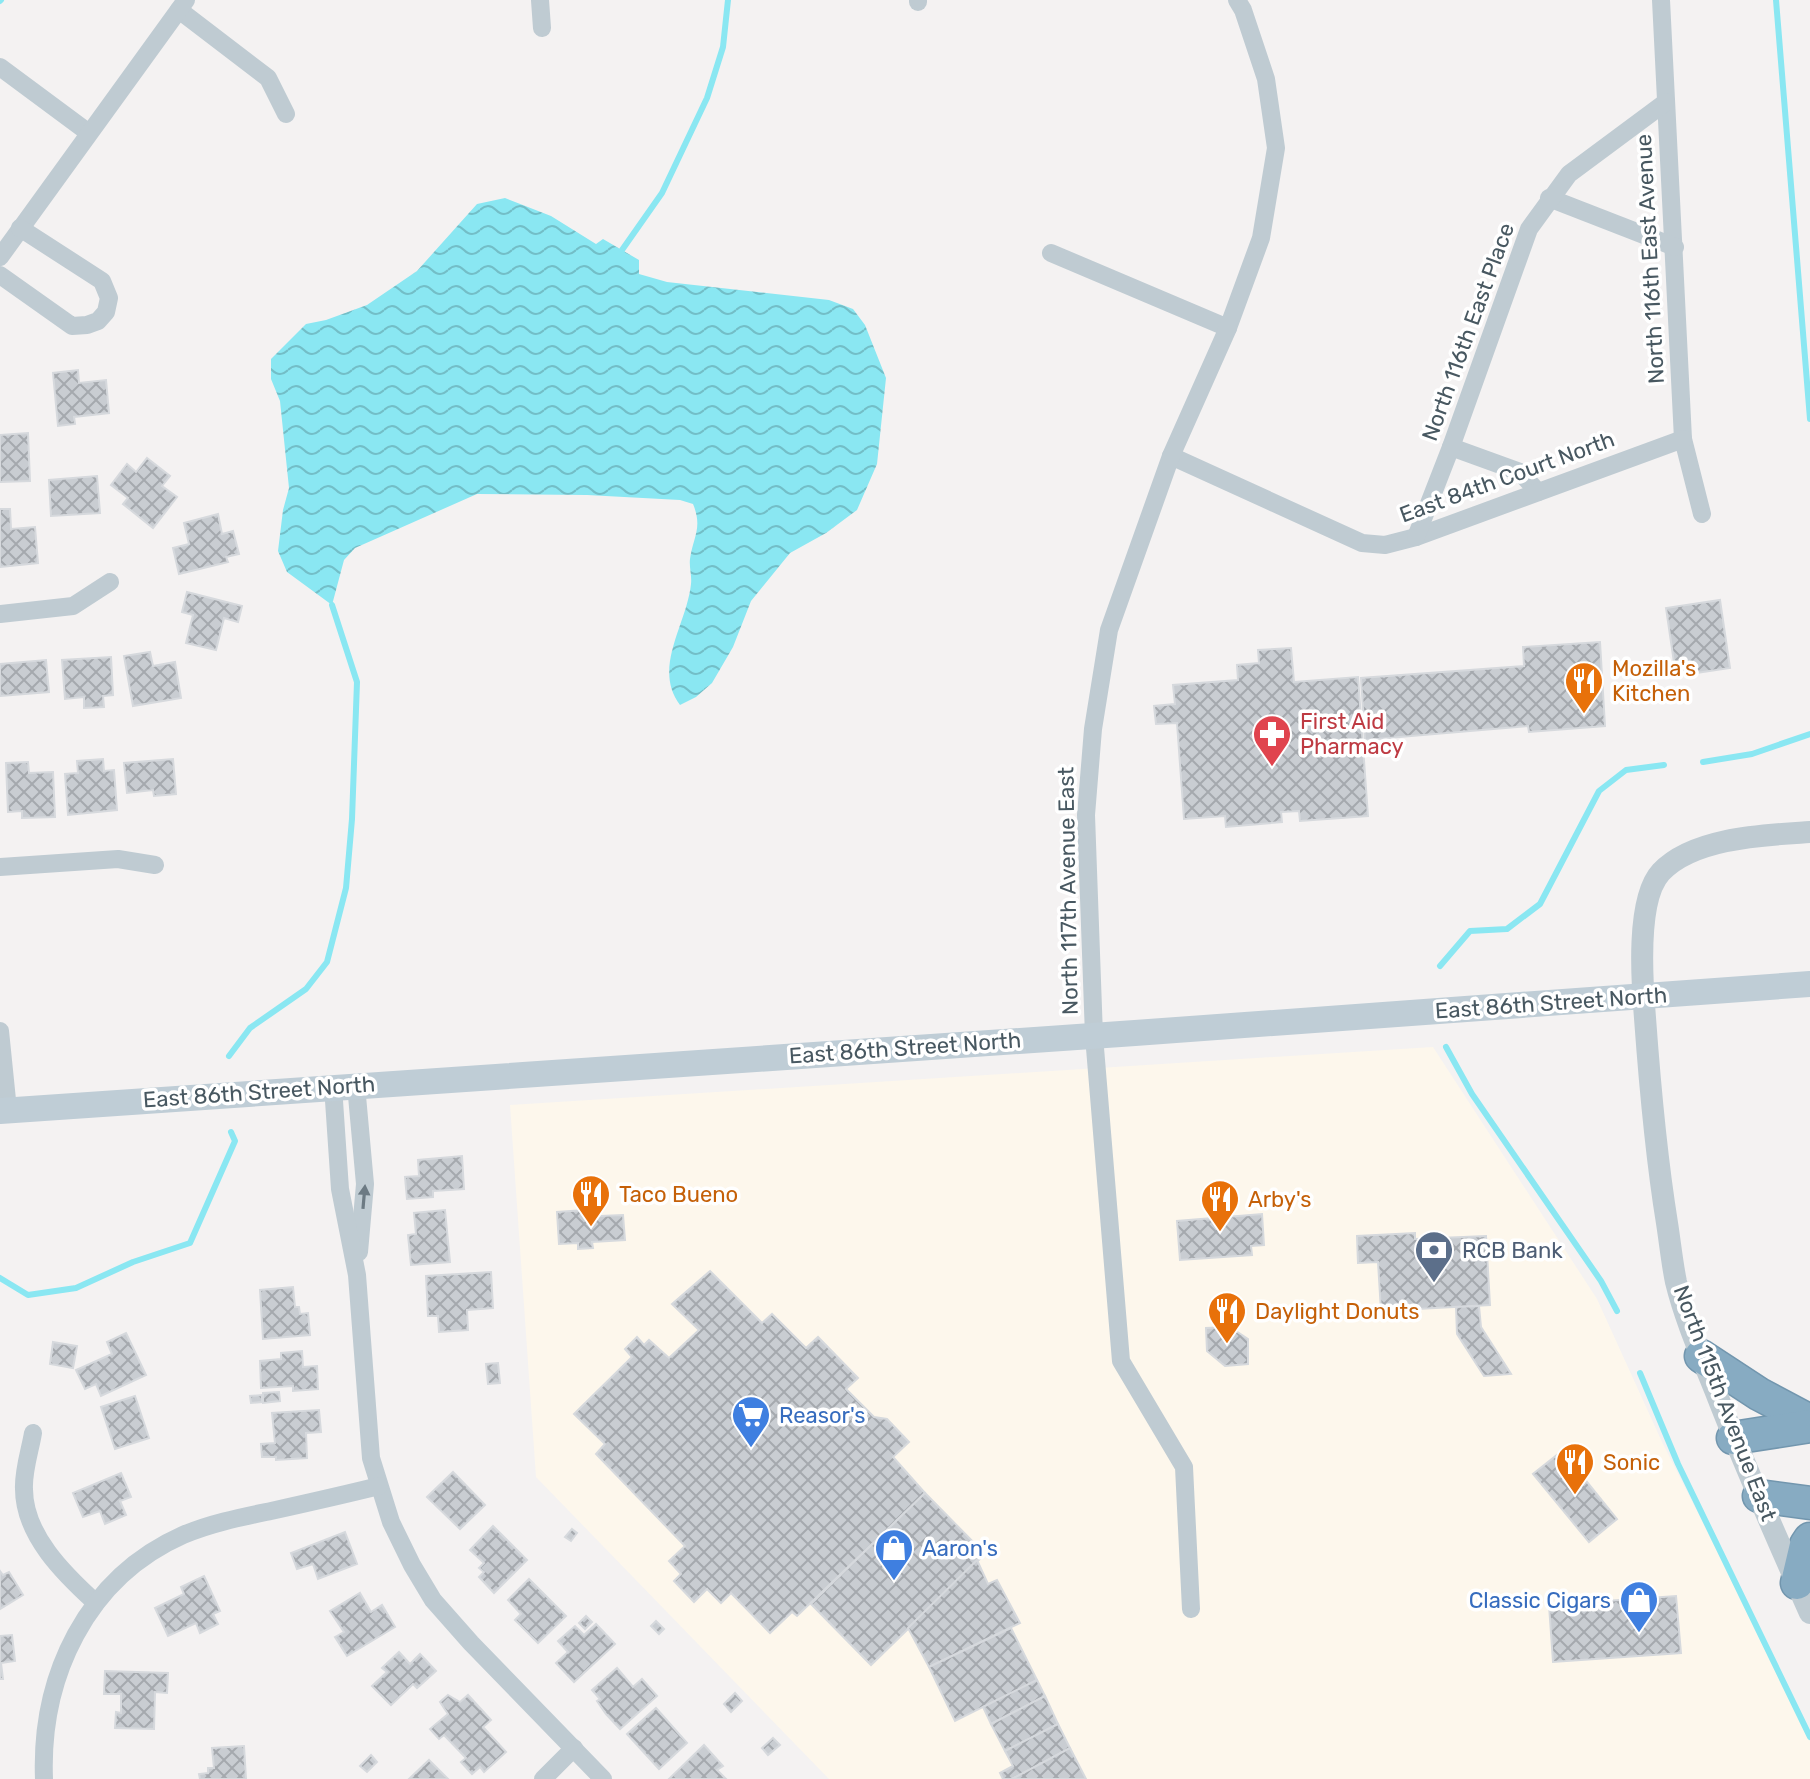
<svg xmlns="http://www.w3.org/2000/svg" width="1810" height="1779" font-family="Rubik,sans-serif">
<defs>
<pattern id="water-waves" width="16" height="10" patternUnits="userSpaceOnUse" patternTransform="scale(2)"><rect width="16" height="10" fill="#8ae7f2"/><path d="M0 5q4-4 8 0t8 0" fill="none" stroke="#73bec7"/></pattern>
<pattern id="building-cross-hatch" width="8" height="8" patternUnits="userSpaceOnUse" patternTransform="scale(2)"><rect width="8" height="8" fill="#c9cdd2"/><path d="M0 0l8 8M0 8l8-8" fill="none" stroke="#a5a9ae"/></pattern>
</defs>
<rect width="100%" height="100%" fill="#f4f2f2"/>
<path fill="#fdf7ec" d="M1433 1047 1597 1299 1662 1442 1810 1735V1779H829L536 1477 510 1105Z"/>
<path fill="url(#water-waves)" d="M505 198 551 216 596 244 603 239 639 260V274L667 282 829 300 853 309 865 325 886 378 877 464 857 510 826 533 790 553 751 601 733 647 712 683 696 697 680 705C652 668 687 624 691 584 692 576 689 567 690 559 693 537 703 528 693 504L680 500 587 495 477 494 355 548 344 560 332 605 287 572 278 551 283 510 289 488 280 401 271 379V359L306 324 326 320 367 305 417 271 477 204Z"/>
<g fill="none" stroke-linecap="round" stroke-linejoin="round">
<g stroke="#8ae7f2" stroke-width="6">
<path d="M1776 0 1810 419"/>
<path d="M0 1 1 0"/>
<path d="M622 250 662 193 707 98 723 47 728 0"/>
<path d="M1703 762 1752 754 1810 734"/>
<path d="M1440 966 1470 931 1507 929 1540 904 1599 791 1626 770 1664 765"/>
<path d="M1446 1047 1472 1094 1601 1281 1617 1311"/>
<path d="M229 1056 250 1028 306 989 327 962 346 888 352 819 357 682 332 605"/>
<path d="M0 1278 28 1295 76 1288 133 1262 190 1243 235 1141 231 1132"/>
<path d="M1640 1373 1678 1464 1810 1737"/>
</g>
</g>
<g fill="url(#building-cross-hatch)" stroke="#d6d9dd" stroke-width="2">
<path d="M78 370 79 383 106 380 109 413 74 417 75 424 58 426 53 373Z"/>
<path d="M28 433 30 481 0 482V435Z"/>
<path d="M147 458 170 476 162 486 177 497 153 528 123 504 128 498 111 485 127 464 136 472Z"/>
<path d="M97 476 100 513 51 516 49 480Z"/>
<path d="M0 509H10L11 529 35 527 38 563 0 567Z"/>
<path d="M218 514 222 534 233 531 239 554 226 557 228 562 179 574 173 548 189 544 184 523Z"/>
<path d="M187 592 242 606 238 622 224 618 216 650 186 643 193 615 182 612Z"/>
<path d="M1720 600 1730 668 1676 676 1666 608Z"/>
<path d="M1600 642 1605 726 1529 732 1528 726 1365 740 1361 678 1524 666 1523 647Z"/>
<path d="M1291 648 1294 682 1358 677 1368 816 1300 821 1299 811 1281 812 1282 822 1226 827 1225 816 1184 819 1177 723 1156 724 1154 706 1175 704 1173 685 1238 680 1237 665 1259 663 1258 650Z"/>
<path d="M150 652 153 666 175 662 181 698 133 706 124 656Z"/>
<path d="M111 657 113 695 103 696 104 707 84 708V697L65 699 62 660Z"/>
<path d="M46 660 49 692 0 696V664Z"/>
<path d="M103 759 104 771 114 770 117 810 68 815 65 774 78 773 77 761Z"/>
<path d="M173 759 176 794 154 796 153 790 127 793 124 763Z"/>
<path d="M28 762 29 773 53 772 55 817 22 818V811L8 812 6 763Z"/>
<path d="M462 1156 464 1189 433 1191V1197L407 1199 405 1177 419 1176 418 1160Z"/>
<path d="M599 1209 600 1216 623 1215 625 1240 592 1242 593 1248 578 1249V1243L559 1244 557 1212Z"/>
<path d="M445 1210 450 1262 411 1265 408 1235 416 1234 414 1213Z"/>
<path d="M1262 1214 1264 1245 1251 1246 1252 1255 1180 1260 1177 1221Z"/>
<path d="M1415 1233V1239L1486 1236 1490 1305 1381 1311 1378 1262 1358 1263 1357 1236Z"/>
<path d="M710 1271 762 1323 772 1314 806 1348 818 1337 858 1378 846 1389 874 1417 887 1419 909 1442 893 1457 925 1493 797 1616 792 1612 770 1633 731 1593 721 1603 707 1589 694 1602 674 1581 681 1574 669 1561 685 1546 596 1454 605 1444 574 1414 632 1357 625 1349 637 1337 644 1345 649 1340 669 1358 699 1330 672 1304Z"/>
<path d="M491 1272 493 1308 467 1310 468 1330 439 1332 438 1316H428L426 1276Z"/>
<path d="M293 1287 295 1307H299L300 1314 308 1313 310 1335 263 1339 260 1290Z"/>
<path d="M1479 1306 1481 1327 1511 1374 1484 1376 1457 1334 1456 1307Z"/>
<path d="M1230 1327 1248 1339V1364L1225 1366 1207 1351 1206 1328Z"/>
<path d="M126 1333 146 1375 101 1396 96 1384 85 1389 76 1370 112 1354 107 1342Z"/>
<path d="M53 1342 77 1346 73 1368 50 1364Z"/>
<path d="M302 1351 303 1367 317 1366 318 1389 293 1391V1386L261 1388 260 1361 281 1359V1353Z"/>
<path d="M498 1363 500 1383 488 1384 486 1364Z"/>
<path d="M279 1392 280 1401 263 1403V1393Z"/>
<path d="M262 1395V1402L251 1403 250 1396Z"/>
<path d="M135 1396 149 1438 115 1449 101 1407Z"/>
<path d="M319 1410 321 1432 306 1433 307 1458 276 1460V1457H262L261 1444 275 1443 272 1413Z"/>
<path d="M1562 1451 1617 1519 1589 1542 1533 1474Z"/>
<path d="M453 1472 485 1505 460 1529 427 1497Z"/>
<path d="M121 1473 131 1497 120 1501 126 1515 105 1524 100 1511 83 1517 73 1493Z"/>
<path d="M925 1493 985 1554 871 1665 811 1604Z"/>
<path d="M493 1526 527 1560 494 1593 479 1577 484 1572 479 1568 484 1563 470 1550Z"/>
<path d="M572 1529 577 1533 571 1541 565 1537Z"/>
<path d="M345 1532 357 1564 318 1579 313 1564 297 1569 291 1553Z"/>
<path d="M977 1560 988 1584 997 1580 1020 1623 929 1667 908 1628Z"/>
<path d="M0 1571 3 1575 9 1572 23 1595 0 1609Z"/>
<path d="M204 1576 220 1611 213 1614 218 1624 200 1633 196 1623 168 1636 155 1608 184 1594 181 1587Z"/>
<path d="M529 1579 566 1616 538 1643 515 1620 521 1614 508 1600Z"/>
<path d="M360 1593 371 1612 382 1605 395 1627 347 1656 335 1637 344 1632 330 1611Z"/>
<path d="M1676 1596 1681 1653 1553 1662 1549 1605Z"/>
<path d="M586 1616 592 1622 585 1629 579 1623Z"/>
<path d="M656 1621 664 1629 659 1634 651 1626Z"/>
<path d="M596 1624 615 1644 574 1682 556 1663 568 1652 558 1641 575 1626 584 1635Z"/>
<path d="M1011 1628 1037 1680 955 1721 929 1667Z"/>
<path d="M12 1635 15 1661 1 1663 3 1679H0V1636Z"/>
<path d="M399 1652 410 1664 420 1654 436 1671 417 1688 413 1684 391 1705 372 1686 387 1672 382 1668Z"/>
<path d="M617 1668 633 1687 642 1679 657 1696 620 1729 606 1714 597 1701 600 1699 592 1690Z"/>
<path d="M105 1671 168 1673 167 1693 155 1692 154 1729 115 1728 116 1712 121 1713V1694H104Z"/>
<path d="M1037 1680 1045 1696 991 1724 983 1707Z"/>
<path d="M735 1693 742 1701 731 1712 724 1704Z"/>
<path d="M448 1695 460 1702 468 1695 491 1720 483 1727 506 1752 484 1772 480 1767 472 1774 461 1762 466 1758 444 1735 439 1739 430 1729 448 1714 440 1702Z"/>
<path d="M1045 1696 1058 1724 1005 1751 991 1724Z"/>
<path d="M656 1708 687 1743 659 1769 627 1734Z"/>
<path d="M1058 1724 1070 1748 1012 1779H1003L1000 1773 1013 1766 1005 1751Z"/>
<path d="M773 1738 780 1745 768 1755 762 1748Z"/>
<path d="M704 1745 723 1766 717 1770 726 1779H669Z"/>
<path d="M244 1746 246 1779H200L199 1774 208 1773V1768H214L212 1748Z"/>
<path d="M1070 1748 1086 1779H1012Z"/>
<path d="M371 1755 377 1762 367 1772 360 1766Z"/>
<path d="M429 1760 448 1779H409Z"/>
</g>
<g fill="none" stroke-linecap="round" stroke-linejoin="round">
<defs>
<g id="motorway">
<path d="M1701 1356 1759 1394 1810 1421"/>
<path d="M1733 1438 1810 1426"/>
<path d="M1759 1496 1810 1503"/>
<path d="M1797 1583 1806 1545 1810 1539"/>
</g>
</defs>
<use href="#motorway" stroke="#7296ae" stroke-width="35"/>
<g stroke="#bfcbd2" stroke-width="18">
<path d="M540 0 542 28"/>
<path d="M918 0V2"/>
<path d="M1661 0 1683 439 1702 514"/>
<path d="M179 10 268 78 286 114"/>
<path d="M0 67 89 133"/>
<path d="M1549 198 1675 247"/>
<path d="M1051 253 1228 328"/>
<path d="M0 257 186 0"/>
<path d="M0 275 72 326 87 325 98 321 106 312 109 298 102 281 20 228"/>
<path d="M1451 447 1520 472 1538 492"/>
<path d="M1171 456 1362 543 1385 545 1416 537 1683 439"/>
<path d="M1416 537 1451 447 1529 229 1569 174 1666 102"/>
<path d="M0 614 73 606 110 582"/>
<path d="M0 867 118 859 155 865"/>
<path d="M0 1031 8 1110"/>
<path d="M356 1085 365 1184 359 1252"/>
<path d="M333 1086 340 1189 357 1275 371 1458 391 1522 412 1565 433 1600 471 1643 603 1779"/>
<path d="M33 1433C30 1451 23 1471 24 1489 24 1535 64 1574 96 1603"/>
<path d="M1191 1609 1184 1467 1121 1361 1094 1036 1086 815 1093 729 1109 630 1171 456 1228 328 1261 238 1276 148 1266 79 1243 10 1237 0"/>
<path d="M44 1779C40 1677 86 1578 183 1535 211 1523 242 1517 271 1511 307 1503 343 1495 379 1486"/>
<path d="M543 1779 574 1748"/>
</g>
<path stroke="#bfcbd2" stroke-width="22" d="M1810 832C1766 835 1694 837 1661 872 1636 899 1642 982 1645 1018 1650 1087 1656 1155 1667 1223 1670 1242 1672 1263 1676 1282 1685 1319 1701 1355 1715 1390 1744 1465 1777 1539 1810 1613"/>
<path stroke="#bfcdd6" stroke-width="26" d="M0 1111 1135 1033 1810 984"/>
<use href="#motorway" stroke="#87abc2" stroke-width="32"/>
</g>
<defs><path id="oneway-solid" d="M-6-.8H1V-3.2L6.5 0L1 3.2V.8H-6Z" transform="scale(2)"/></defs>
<use fill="#6c7a83" href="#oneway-solid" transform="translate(364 1197) rotate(-85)"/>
<defs>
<symbol id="restaurant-pin" viewBox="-11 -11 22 30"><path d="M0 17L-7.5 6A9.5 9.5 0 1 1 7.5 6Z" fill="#e8710a" stroke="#fff"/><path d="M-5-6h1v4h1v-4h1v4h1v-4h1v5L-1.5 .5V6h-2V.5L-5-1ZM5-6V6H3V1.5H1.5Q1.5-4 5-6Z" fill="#fff"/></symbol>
<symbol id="pharmacy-pin" viewBox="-11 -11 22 30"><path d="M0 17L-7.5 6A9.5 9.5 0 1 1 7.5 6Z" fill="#e0444e" stroke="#fff"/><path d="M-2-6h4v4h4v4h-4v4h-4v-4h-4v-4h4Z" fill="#fff"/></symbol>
<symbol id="bank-pin" viewBox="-11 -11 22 30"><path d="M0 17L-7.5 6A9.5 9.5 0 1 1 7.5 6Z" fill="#5c6f8a" stroke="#fff"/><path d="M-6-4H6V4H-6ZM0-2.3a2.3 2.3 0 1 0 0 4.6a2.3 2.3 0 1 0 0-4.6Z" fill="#fff"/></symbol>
<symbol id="supermarket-pin" viewBox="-11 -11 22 30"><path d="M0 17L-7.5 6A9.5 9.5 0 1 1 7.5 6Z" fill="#3f7fe0" stroke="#fff"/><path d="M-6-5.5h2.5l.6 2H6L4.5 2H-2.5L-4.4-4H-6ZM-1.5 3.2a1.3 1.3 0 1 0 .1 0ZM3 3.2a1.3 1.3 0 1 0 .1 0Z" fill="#fff"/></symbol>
<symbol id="shop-pin" viewBox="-11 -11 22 30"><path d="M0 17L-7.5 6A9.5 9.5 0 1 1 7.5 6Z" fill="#3f7fe0" stroke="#fff"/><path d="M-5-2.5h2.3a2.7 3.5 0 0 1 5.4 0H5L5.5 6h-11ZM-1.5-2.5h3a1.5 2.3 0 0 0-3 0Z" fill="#fff"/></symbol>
</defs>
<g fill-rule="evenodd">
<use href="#restaurant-pin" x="1562" y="659" width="44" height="60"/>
<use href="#pharmacy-pin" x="1250" y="712" width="44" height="60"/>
<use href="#restaurant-pin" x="569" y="1172" width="44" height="60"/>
<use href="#restaurant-pin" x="1198" y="1177" width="44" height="60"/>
<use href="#bank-pin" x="1412" y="1228" width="44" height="60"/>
<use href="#restaurant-pin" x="1205" y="1289" width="44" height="60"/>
<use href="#supermarket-pin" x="729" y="1393" width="44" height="60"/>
<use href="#restaurant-pin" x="1553" y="1440" width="44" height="60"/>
<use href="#shop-pin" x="872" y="1526" width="44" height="60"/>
<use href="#shop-pin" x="1617" y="1578" width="44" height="60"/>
</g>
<g text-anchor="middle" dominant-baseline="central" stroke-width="7" stroke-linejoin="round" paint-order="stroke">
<g font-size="22" fill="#485861" stroke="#fff">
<text transform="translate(1650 259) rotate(-93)">North 116th East Avenue</text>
<text transform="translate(1468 332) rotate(-70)">North 116th East Place</text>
<text transform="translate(1507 477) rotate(-20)">East 84th Court North</text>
<text transform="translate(1068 891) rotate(-91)">North 117th Avenue East</text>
<text transform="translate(1551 1003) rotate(-4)">East 86th Street North</text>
<text transform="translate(905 1048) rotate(-4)">East 86th Street North</text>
<text transform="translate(259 1092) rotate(-4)">East 86th Street North</text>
<text transform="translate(1725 1403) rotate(69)">North 115th Avenue East</text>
</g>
<g font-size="22" fill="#c56008" stroke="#fff" text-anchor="start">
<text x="1612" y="668">Mozilla's<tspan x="1612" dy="25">Kitchen</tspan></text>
<text x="619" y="1194">Taco Bueno</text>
<text x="1248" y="1199">Arby's</text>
<text x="1255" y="1311">Daylight Donuts</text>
<text x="1603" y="1462">Sonic</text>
</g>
<g font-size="22" fill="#be3a42" stroke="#fff" text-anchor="start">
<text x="1300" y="721">First Aid<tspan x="1300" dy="25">Pharmacy</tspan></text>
</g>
<g font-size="22" fill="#4e5e75" stroke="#fff" text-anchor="start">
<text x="1462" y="1250">RCB Bank</text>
</g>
<g font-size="22" fill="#366cbe" stroke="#fff" text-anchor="start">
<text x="779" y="1415">Reasor's</text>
<text x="922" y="1548">Aaron's</text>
<text x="1611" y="1600" text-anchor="end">Classic Cigars</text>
</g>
</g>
</svg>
